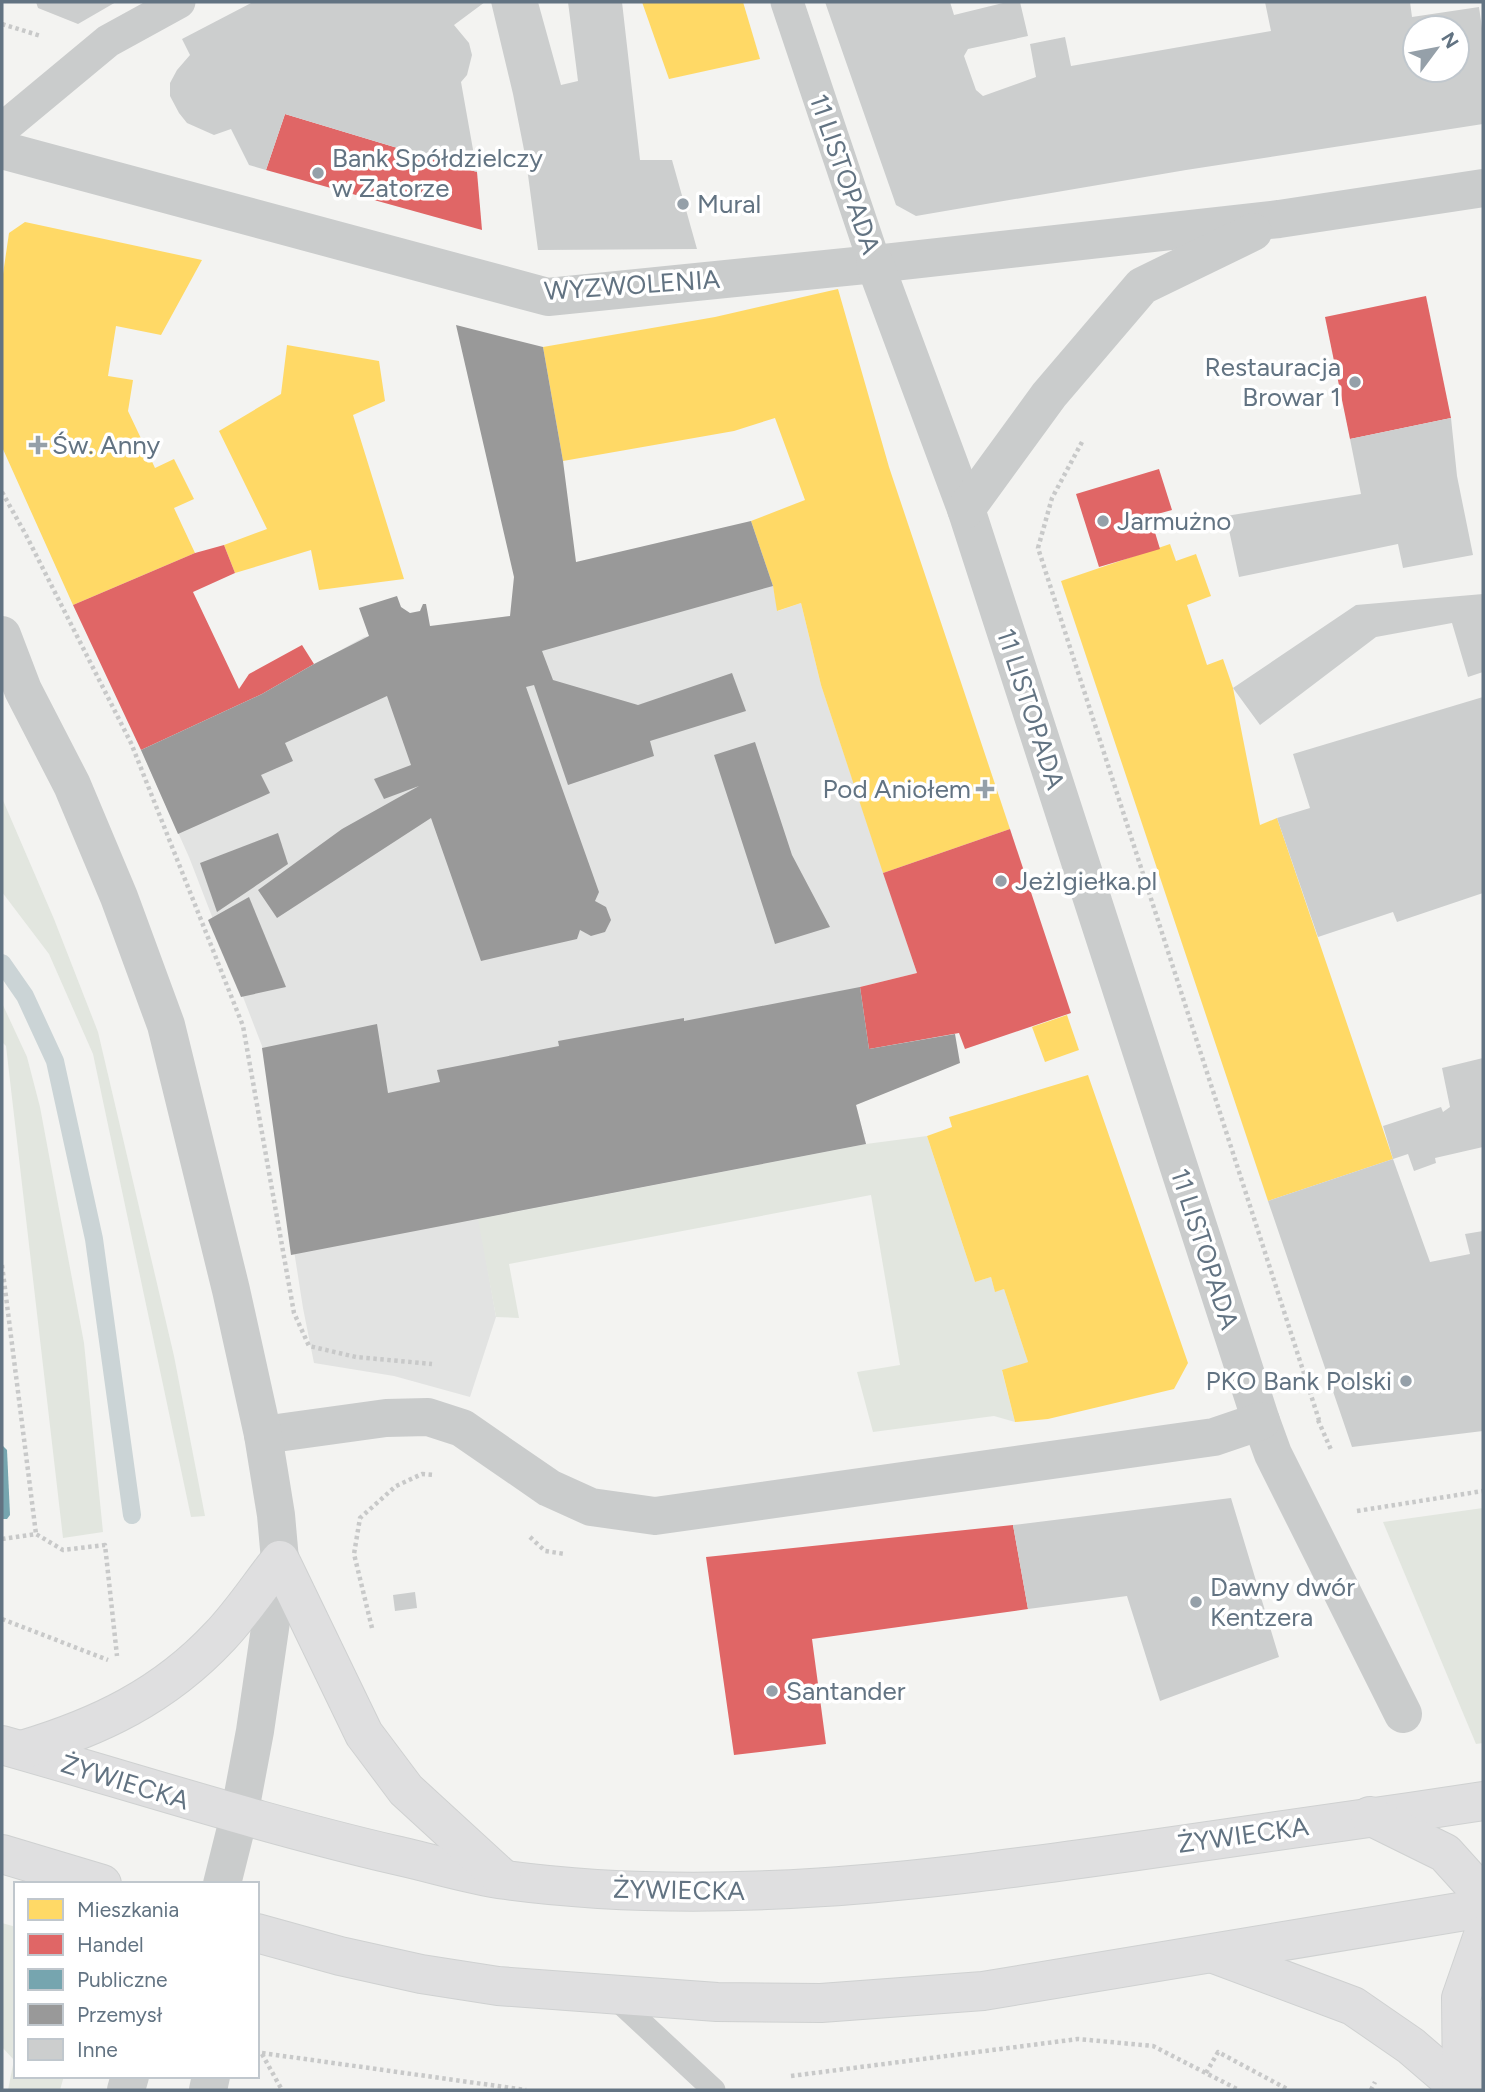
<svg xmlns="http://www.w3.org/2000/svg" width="1485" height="2092" font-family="Figtree,sans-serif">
<rect width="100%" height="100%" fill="#f3f3f1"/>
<path fill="#e2e3e2" d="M773 586 778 611 801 603 821 685 917 973 860 987 869 1049 856 1105 866 1144 479 1219 496 1317 470 1397 394 1376 314 1363 303 1308 262 1046 189 857 141 750 262 694 364 637 510 616Z"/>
<g fill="#e2e6df">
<path d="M2 798 54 919 98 1032 174 1356 205 1516 191 1517 93 1054 49 954 2 892Z"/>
<path d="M2 1003 27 1057 40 1107 84 1343 103 1532 63 1538 6 1046 2 1042Z"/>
<path d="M927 1136 975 1282 991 1277 995 1291 1004 1289 1028 1362 1002 1371 1015 1422 994 1416 873 1432 857 1372 900 1365 871 1195 509 1264 519 1318 496 1317 478 1219 866 1144Z"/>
<path d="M1483 1508V1743L1476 1744 1383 1522Z"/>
<path d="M2 1923 16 1927V2076H64L60 2090H8L14 2060 2 2047Z"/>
</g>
<g fill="#ffd966">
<path d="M642 2H743L760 59 669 79Z"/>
<path d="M25 222 202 260 161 335 116 326 108 376 133 380 128 411 155 468 174 459 194 499 174 508 195 553 73 605 2 447V281L9 233Z"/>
<path d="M838 289 889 467 1010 829 883 873 821 685 801 603 777 611 773 586 751 521 805 500 775 418 734 431 563 461 543 347 715 317Z"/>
<path d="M287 345 379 361 385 401 353 415 404 579 319 590 311 550 235 573 224 545 267 529 219 431 281 394Z"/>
<path d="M1170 544 1176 561 1196 554 1211 596 1187 605 1207 665 1223 659 1233 688 1260 825 1277 818 1393 1159 1268 1201 1061 581Z"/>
<path d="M1067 1015 1079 1050 1045 1062 1032 1027Z"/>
<path d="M1088 1075 1188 1363 1174 1389 1048 1419 1015 1422 1002 1370 1028 1362 1004 1289 995 1292 991 1277 975 1282 927 1136 952 1127 949 1117Z"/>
</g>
<g fill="#e06666">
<path d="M285 114 477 172 482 230 266 170Z"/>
<path d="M1426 296 1451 418 1350 439 1325 317Z"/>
<path d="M1159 469 1172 510 1150 516 1160 549 1099 567 1076 494Z"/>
<path d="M224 545 235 573 193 592 239 689 249 674 302 645 314 664 262 694 141 750 73 605 195 553Z"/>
<path d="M1010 829 1071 1013 965 1049 959 1033 869 1049 860 987 917 973 883 873Z"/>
<path d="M1013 1525 1028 1609 812 1639 826 1744 734 1755 706 1557Z"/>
</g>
<path fill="#76a5af" d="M2 1445 7 1450 10 1515 7 1519H2Z"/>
<g fill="#999">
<path d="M456 325 543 347 563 461 576 562 751 521 773 586 542 651 553 680 638 705 732 673 746 711 650 741 654 756 568 785 534 685 526 687 599 892 595 901 606 907 611 920 605 932 591 936 580 930 577 939 481 961 431 818 277 918 258 890 342 829 419 786 384 799 374 779 411 765 387 696 285 743 293 761 261 775 270 793 178 834 141 750 262 694 314 664 369 636 359 608 397 596 401 607 410 613 420 611 423 604H426L430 626 510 616 514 577Z"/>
<path d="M755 742 792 855 830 927 775 944 714 755Z"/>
<path d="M278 833 288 864 217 912 200 863Z"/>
<path d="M249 897 286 987 241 997 208 920Z"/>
<path d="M860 987 869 1049 955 1034 960 1063 856 1105 866 1144 291 1255 262 1048 377 1024 388 1093 440 1082 437 1070 559 1046 558 1041 684 1018V1021Z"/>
</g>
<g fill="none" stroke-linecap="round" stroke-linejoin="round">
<path stroke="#cbd4d6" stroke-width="18" d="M2 963 25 996 55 1061 94 1239 132 1515"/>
</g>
<g fill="#cccece" fill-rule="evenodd">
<path d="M36 2H116L78 24 38 8Z"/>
<path d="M253 2H485L454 25 469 43 472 55 467 75 461 82 477 172 285 114 266 170 249 165 231 129 214 135 187 123 179 113 170 96V83L177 70 190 55 182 39Z"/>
<path d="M491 2H538L561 85 578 81 568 2H622L640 160H672L697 249 538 250 526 160 513 94Z"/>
<path d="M825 2H950L954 15 1007 2H1020L1028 36 968 49 964 56 976 90 983 96 1036 77 1030 44 1065 37 1071 66 1271 31 1265 2H1410L1412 17 1479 7 1483 35V124L1186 170 916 216 896 205ZM1415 28H1457V70H1415Z"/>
<path d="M1451 418 1457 476 1473 555 1403 568 1398 544 1239 577 1226 516 1361 494 1350 439Z"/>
<path d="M1483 594V672L1468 677 1452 623 1376 637 1260 725 1233 688 1356 605Z"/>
<path d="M1483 697V893L1397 922 1393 912 1318 937 1277 818 1310 808 1293 754Z"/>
<path d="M1483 1058V1147L1435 1158 1436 1163 1414 1171 1408 1154 1393 1159 1383 1126 1441 1107 1443 1112 1450 1107 1442 1068Z"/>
<path d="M1393 1159 1430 1262 1470 1254 1465 1234 1483 1231V1431L1352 1447 1268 1201Z"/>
<path d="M1231 1498 1279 1657 1160 1701 1127 1596 1028 1609 1013 1525Z"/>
<path d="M415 1592 417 1608 395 1611 393 1595Z"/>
</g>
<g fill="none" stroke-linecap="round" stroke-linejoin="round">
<defs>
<g id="secondary">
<path d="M2 1745C133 1782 262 1824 395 1855 432 1863 469 1875 506 1880 715 1908 924 1881 1131 1852 1249 1835 1366 1819 1483 1801"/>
<path d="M22 1750C99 1727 164 1696 220 1636 242 1613 260 1585 280 1560L364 1734 406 1790 502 1878"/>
<path d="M1370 1816 1445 1853 1483 1895"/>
<path d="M2 1854 102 1884"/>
<path d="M257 1933 340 1956 421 1974 498 1986 717 2002 821 2003 983 1991 1483 1908"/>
<path d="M1214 1954 1353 2006 1411 2046 1462 2090"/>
<path d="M1462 2090 1461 1998 1483 1935"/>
</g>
</defs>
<use href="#secondary" stroke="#cfd1d1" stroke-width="40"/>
<g stroke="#c8c9c9" stroke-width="4.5" stroke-dasharray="3.5 3.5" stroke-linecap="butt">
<path d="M2 24 41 36"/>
<path d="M1082 442 1052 498 1038 548 1319 1420"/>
<path d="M2 492 26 535 131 743 243 1026 294 1313 309 1346 356 1357 432 1364"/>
<path d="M2 1265 36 1534"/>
<path d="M1318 1420 1332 1452"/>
<path d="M1357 1511 1483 1491"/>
<path d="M530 1537 545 1551 565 1554"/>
<path d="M2 1539 36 1534 63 1550 105 1545 117 1656"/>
<path d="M2 1619 108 1660"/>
<path d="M372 1628 354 1554 360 1518 396 1486 422 1474 434 1475"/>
<path d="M262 2053 526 2090"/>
<path d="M262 2054 282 2090"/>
<path d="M1206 2073 1218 2052 1289 2090"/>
<path d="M791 2076 1078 2039 1153 2046 1239 2090"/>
<path d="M1371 2090 1375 2082"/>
</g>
<path stroke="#cacccc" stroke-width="23" d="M613 1996 714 2090"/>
<g stroke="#cacccc" stroke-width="33">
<path d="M787 2 875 264"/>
<path d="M2 129 108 41 179 2"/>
</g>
<g stroke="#cacccc" stroke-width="38">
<path d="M2 150 548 297 875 264 1279 219 1483 188"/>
<path d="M875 264 966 509 1261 1421 1273 1454 1403 1714"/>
<path d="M966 509 1049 395 1142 286 1253 232"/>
<path d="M263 1435 386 1418 428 1417 462 1428 549 1488 591 1507 655 1516 1214 1437 1261 1421"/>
</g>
<g stroke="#cacccc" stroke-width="38">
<path d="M2 635 23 690 72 785 119 897 166 1025 231 1290 263 1435 276 1515 280 1560 255 1731 239 1816 222 1884"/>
<path d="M126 2090 130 2076"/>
<path d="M208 2090 211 2076"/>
</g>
<use href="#secondary" stroke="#dfdfe0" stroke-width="38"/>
</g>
<g fill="#95a0a9" stroke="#fff" stroke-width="2.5">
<circle cx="318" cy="173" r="7"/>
<circle cx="683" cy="204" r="7"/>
<circle cx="1355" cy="382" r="7"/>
<path d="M34.5 434.5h7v7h7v7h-7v7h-7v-7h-7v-7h7z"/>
<circle cx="1103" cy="521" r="7"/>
<path d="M981.5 778.5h7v7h7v7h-7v7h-7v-7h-7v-7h7z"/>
<circle cx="1001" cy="881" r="7"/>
<circle cx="1406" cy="1381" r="7"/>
<circle cx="1196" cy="1602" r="7"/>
<circle cx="772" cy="1691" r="7"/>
</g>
<g text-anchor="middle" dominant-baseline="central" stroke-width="7" stroke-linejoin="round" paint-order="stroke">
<g font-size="26" fill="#627382" stroke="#fff" text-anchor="start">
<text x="332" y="158">Bank Spółdzielczy<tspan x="332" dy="30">w Zatorze</tspan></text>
<text x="697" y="204">Mural</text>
<text x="1341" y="367" text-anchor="end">Restauracja<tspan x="1341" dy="30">Browar 1</tspan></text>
<text x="52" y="445">Św. Anny</text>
<text x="1117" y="521">Jarmużno</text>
<text x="971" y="789" text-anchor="end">Pod Aniołem</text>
<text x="1015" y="881">JeżIgiełka.pl</text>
<text x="1392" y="1381" text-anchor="end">PKO Bank Polski</text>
<text x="1210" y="1587">Dawny dwór<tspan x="1210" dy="30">Kentzera</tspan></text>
<text x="786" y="1691">Santander</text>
</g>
<g font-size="26" fill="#627382" stroke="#fff">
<text transform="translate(845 174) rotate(71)">11 LISTOPADA</text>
<text transform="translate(632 285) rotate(-4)">WYZWOLENIA</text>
<text transform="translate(1031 709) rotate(72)">11 LISTOPADA</text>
<text transform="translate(1205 1249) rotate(72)">11 LISTOPADA</text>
<text transform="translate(125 1782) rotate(17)">ŻYWIECKA</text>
<text transform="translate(1243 1835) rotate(-8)">ŻYWIECKA</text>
<text transform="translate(679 1890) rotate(1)">ŻYWIECKA</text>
</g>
</g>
<rect width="1485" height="2092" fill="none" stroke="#627382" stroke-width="7"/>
<rect x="14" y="1882" width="245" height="196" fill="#ffffff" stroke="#c0c7cd" stroke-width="2"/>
<rect x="28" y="1899" width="35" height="21" fill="#ffd966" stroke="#c0c7cd" stroke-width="2"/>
<text x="77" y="1917" font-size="21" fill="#627382">Mieszkania</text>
<rect x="28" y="1934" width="35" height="21" fill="#e06666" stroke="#c0c7cd" stroke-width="2"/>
<text x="77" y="1952" font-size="21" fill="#627382">Handel</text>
<rect x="28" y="1969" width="35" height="21" fill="#76a5af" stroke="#c0c7cd" stroke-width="2"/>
<text x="77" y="1987" font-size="21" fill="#627382">Publiczne</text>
<rect x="28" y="2004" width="35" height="21" fill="#999999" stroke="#c0c7cd" stroke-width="2"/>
<text x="77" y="2022" font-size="21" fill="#627382">Przemysł</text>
<rect x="28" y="2039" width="35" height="21" fill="#cccece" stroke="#c0c7cd" stroke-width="2"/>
<text x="77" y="2057" font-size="21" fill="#627382">Inne</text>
<g transform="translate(1436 49) rotate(58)"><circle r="33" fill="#ffffff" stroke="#c0c7cd" stroke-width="2"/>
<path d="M0-5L12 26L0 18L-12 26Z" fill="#95a0a9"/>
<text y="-10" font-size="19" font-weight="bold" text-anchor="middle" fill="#627382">N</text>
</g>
</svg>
